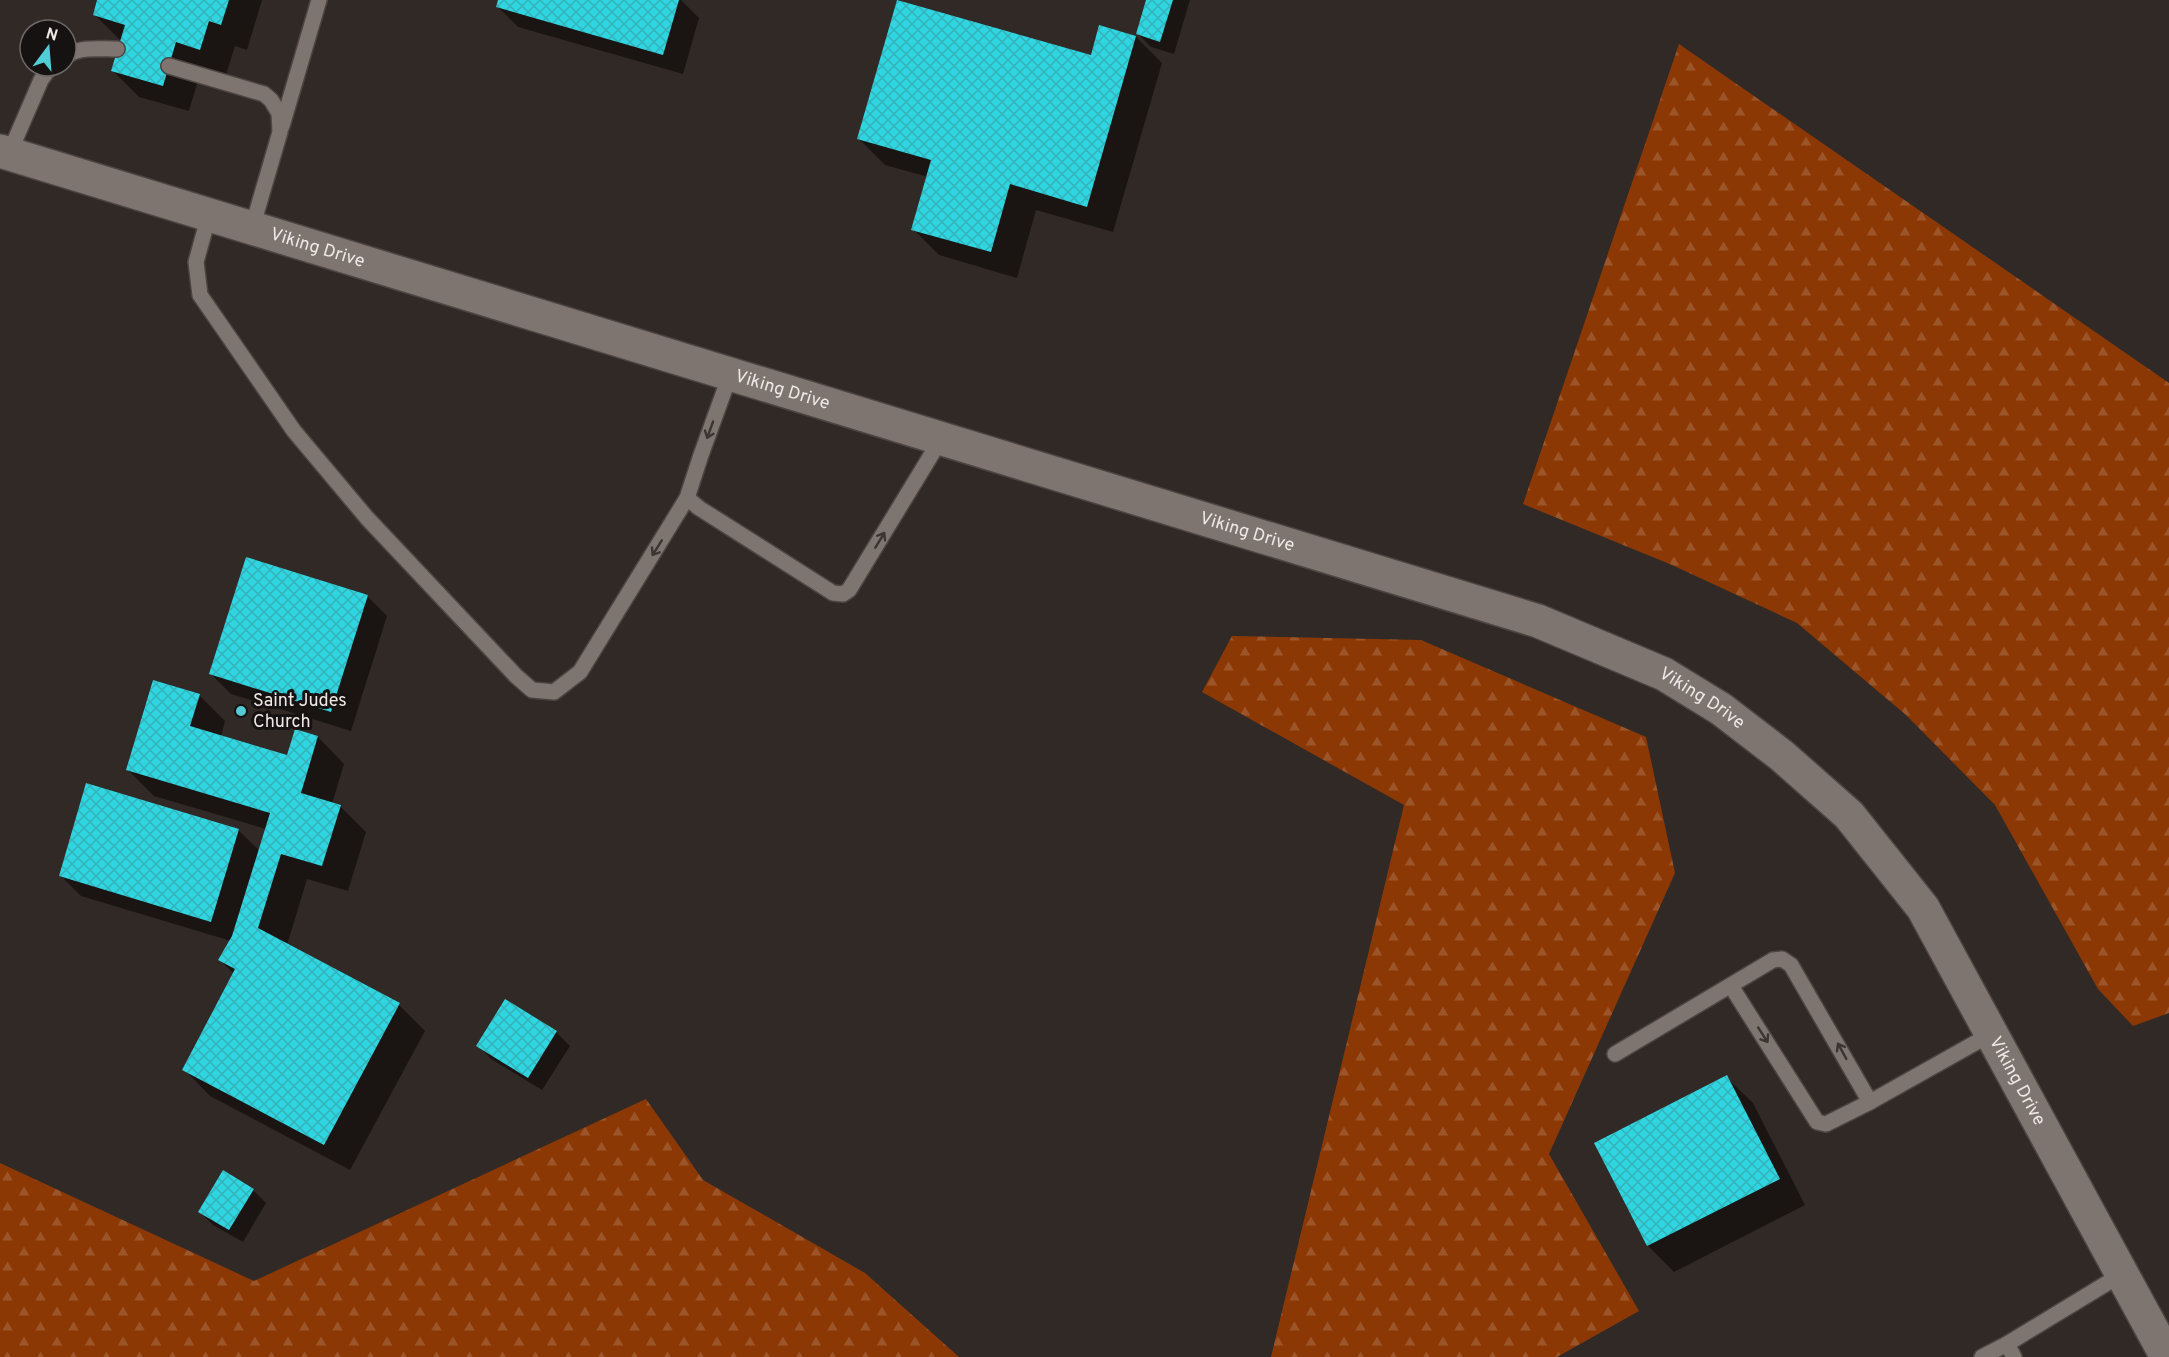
<svg xmlns="http://www.w3.org/2000/svg" width="2169" height="1357" font-family="Overpass,sans-serif">
<defs>
<pattern id="forest-firs" width="22" height="20" patternUnits="userSpaceOnUse" patternTransform="scale(1.5)"><rect width="22" height="20" fill="#8c3805"/><path d="M5 1l3.5 6h-7zM16 11l3.5 6h-7z" fill="#9c5529"/></pattern>
<pattern id="building-cross-hatch" width="8" height="8" patternUnits="userSpaceOnUse" patternTransform="scale(1.5)"><rect width="8" height="8" fill="#2fd5e0"/><path d="M0 0l8 8M0 8l8-8" fill="none" stroke="#35b1b9"/></pattern>
</defs>
<rect width="100%" height="100%" fill="#312925"/>
<g fill="url(#forest-firs)">
<path d="M1679 44 2169 383V1013L2133 1026 2098 989 1995 805 1906 715 1797 623 1672 565 1523 504Z"/>
<path d="M1232 636 1421 640 1646 737 1675 873 1549 1154 1639 1311 1557 1357H1271L1404 805 1202 692Z"/>
<path d="M646 1099 703 1180 865 1273 959 1357H0V1163L254 1281Z"/>
</g>
<g fill="#0007">
<path d="M98 0H262L247 50 235 46 226 75 202 67 189 111 139 97 113 71 120 40 94 14Z"/>
<path d="M500 0H681L699 18 683 74 518 27 498 7Z"/>
<path d="M1148 0H1190L1174 54 1151 47 1138 34Z"/>
<path d="M1100 27 1136 37 1162 63 1113 232 1036 210 1017 278 939 255 913 229 928 177 885 165 859 139 1092 57Z"/>
<path d="M367 596 387 616 351 731 231 694 211 674Z"/>
<path d="M199 695 225 721 221 737 288 757 318 737 344 764 332 804 340 806 366 832 348 891 307 879 287 945 399 1005 425 1031 350 1170 210 1096 184 1069 234 974 220 960 231 941 81 896 61 876 238 830 260 851 266 829 154 796 128 770Z"/>
<path d="M506 1001 556 1032 570 1046 542 1090 491 1059 478 1045Z"/>
<path d="M1726 1077 1753 1103 1805 1205 1674 1272 1648 1246 1596 1143Z"/>
<path d="M253 1190 266 1203 243 1242 213 1225 200 1212Z"/>
</g>
<g fill="url(#building-cross-hatch)">
<path d="M97 0H229L221 25 209 21 200 50 176 42 163 86 111 71 125 25 93 15Z"/>
<path d="M498 0H679L663 55 496 7Z"/>
<path d="M897 0 1091 55 1099 25 1136 36 1087 207 1010 184 991 252 911 230 931 160 857 139Z"/>
<path d="M1146 0H1173L1160 42 1136 34Z"/>
<path d="M246 557 368 595 331 712 209 674Z"/>
<path d="M153 680 200 694 190 726 287 755 295 729 318 736 301 793 341 805 322 866 281 854 258 928 400 1003 324 1145 182 1070 235 969 218 960 232 936 270 813 126 770Z"/>
<path d="M86 783 239 829 211 922 59 876Z"/>
<path d="M505 999 557 1031 528 1078 476 1046Z"/>
<path d="M1727 1075 1780 1179 1647 1246 1594 1143Z"/>
<path d="M223 1170 254 1189 229 1230 198 1212Z"/>
</g>
<g fill="none" stroke-linecap="round" stroke-linejoin="round">
<defs>
<g id="lane">
<path d="M66 56C81 46 100 49 117 49"/>
<path d="M169 66 264 94 271 100 279 113 280 132 252 228"/>
<path d="M282 126 319 0"/>
<path d="M9 154 41 80 51 66"/>
<path d="M209 215 196 262 200 295 294 431 367 518 516 676 532 690 554 692 580 672 687 498 701 455 730 375"/>
<path d="M687 498 699 508 833 593 843 594 849 590 941 439"/>
<path d="M1731 986 1817 1122 1826 1124 1870 1102 1991 1034"/>
<path d="M1615 1054 1773 960 1782 959 1791 965 1870 1102"/>
<path d="M1982 1357 2007 1344"/>
<path d="M2014 1357 2007 1344 2122 1274"/>
</g>
<g id="secondary">
<path id="s1" d="M0 151 1538 621 1664 674 1721 709 1781 755 1849 815 1923 908 2167 1357"/>
</g>
</defs>
<use href="#lane" stroke="#4c4542" stroke-width="18"/>
<use href="#secondary" stroke="#4c4542" stroke-width="36"/>
<use href="#lane" stroke="#7f7570" stroke-width="15"/>
<use href="#secondary" stroke="#7f7570" stroke-width="33"/>
</g>
<defs><path id="oneway-shaft" d="M-6 0H5M1.5-3L5.5 0L1.5 3" fill="none" stroke-width="1.6" stroke-linecap="round" stroke-linejoin="round" transform="scale(1.5)"/></defs>
<g stroke="#3b3532">
<use href="#oneway-shaft" transform="translate(710 430) rotate(110)"/>
<use href="#oneway-shaft" transform="translate(880 540) rotate(-59)"/>
<use href="#oneway-shaft" transform="translate(657 548) rotate(122)"/>
<use href="#oneway-shaft" transform="translate(1763 1035) rotate(57)"/>
<use href="#oneway-shaft" transform="translate(1842 1051) rotate(-119)"/>
</g>
<circle fill="#52ccd5" stroke="#161211" stroke-width="2" cx="241" cy="711" r="6"/>
<g text-anchor="middle" dominant-baseline="central" stroke-width="6" stroke-linejoin="round" paint-order="stroke">
<g font-size="18" fill="#eee8e6" stroke="#161211">
<text stroke="none"><textPath href="#s1" startOffset="332">Viking Drive</textPath></text>
<text stroke="none"><textPath href="#s1" startOffset="818">Viking Drive</textPath></text>
<text stroke="none"><textPath href="#s1" startOffset="1304">Viking Drive</textPath></text>
<text stroke="none"><textPath href="#s1" startOffset="1790">Viking Drive</textPath></text>
<text stroke="none"><textPath href="#s1" startOffset="2294">Viking Drive</textPath></text>
</g>
<g font-size="18" fill="#eee8e6" stroke="#161211" text-anchor="start">
<text x="253" y="701">Saint Judes<tspan x="253" dy="21">Church</tspan></text>
</g>
</g>
<g transform="translate(48 48) rotate(16)"><circle r="28" fill="#161211" stroke="#6c6866" stroke-width="1.5"/>
<path d="M0-4.5L10 22L0 15L-10 22Z" fill="#52ccd5"/>
<text y="-9" font-size="16" font-weight="bold" text-anchor="middle" fill="#eee8e6">N</text>
</g>
</svg>
